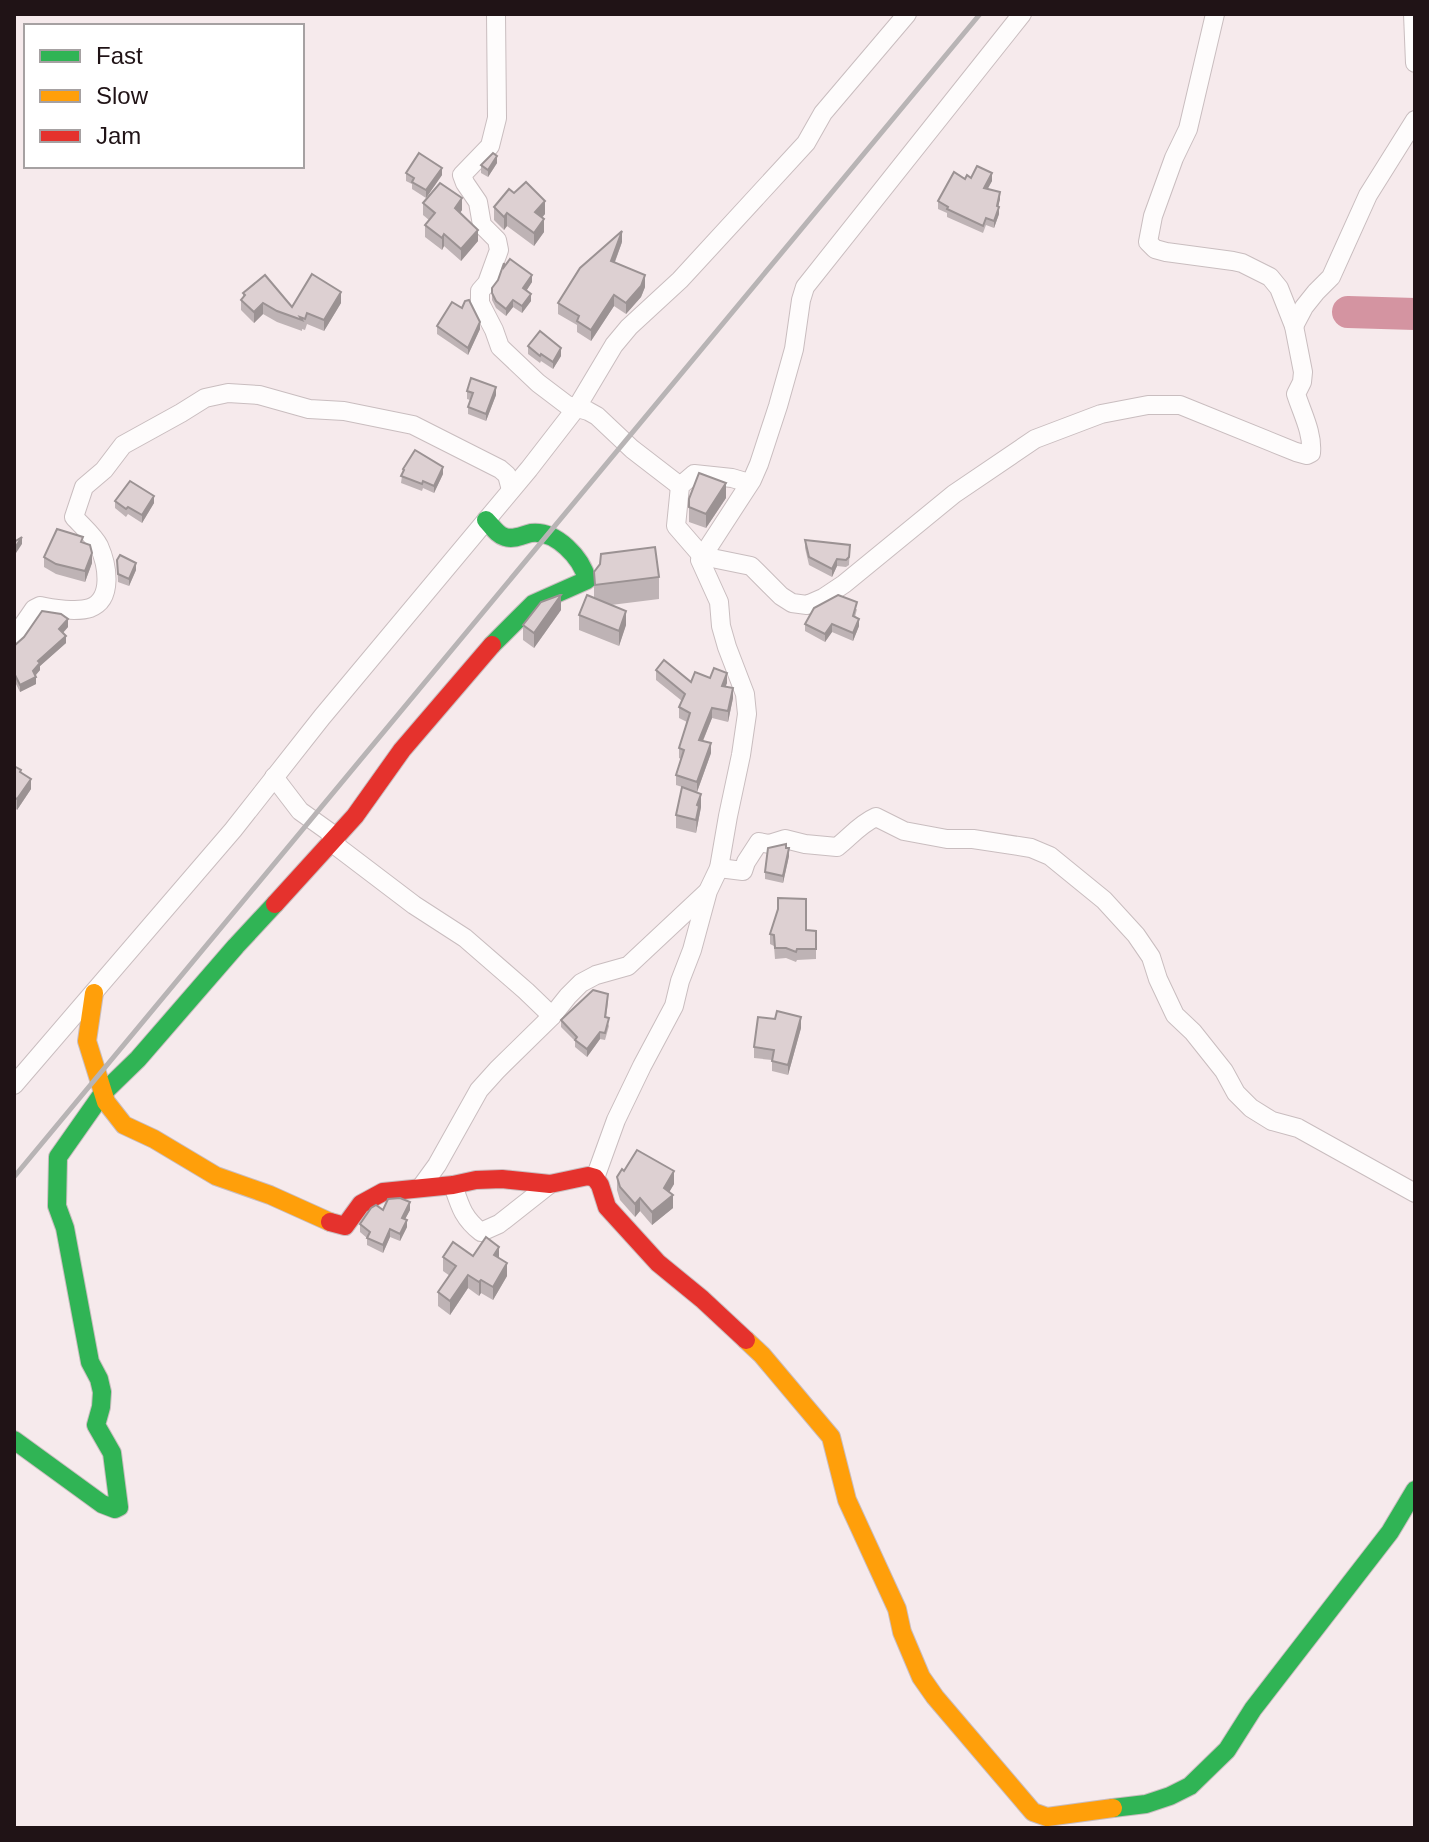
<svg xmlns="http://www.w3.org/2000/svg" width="1429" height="1842" font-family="Arial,sans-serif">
<rect width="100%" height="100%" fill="#f6eaec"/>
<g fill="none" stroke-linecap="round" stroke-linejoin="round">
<path stroke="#d494a1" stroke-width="32" d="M1348 312 1415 314"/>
<defs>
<g id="street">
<path d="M496 14 497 118 490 146 462 175 465 183 478 202 482 225 497 240 499 250 487 283 480 291V303L494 330 500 347 538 383 567 405 588 411 597 416 632 449 680 486"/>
<path d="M1413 14 1415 63"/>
<path d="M1294 326 1304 307 1316 292 1331 277 1368 195 1415 120"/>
<path d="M749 483 732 478 694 474 680 486 676 526 702 556 751 566 781 596 792 603 807 605 823 598 844 584 954 494 1035 439 1101 414 1148 405H1180L1296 452 1307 455 1311 453C1313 433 1302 413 1296 394L1302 382 1303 372 1294 326 1279 288 1270 277 1242 263 1233 261 1166 252 1155 249 1148 242 1153 216 1174 158 1188 129 1215 14"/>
<path d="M14 638 34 609 40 606C51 609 79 612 90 608 114 599 107 564 99 546 94 536 82 526 74 517L84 487 104 470 123 445 181 413 205 398 228 393 259 395 309 409 344 411 413 425 500 469 507 475 511 490"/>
<path d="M274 777 300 811 328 831 339 848 414 905 465 938 526 991 552 1016"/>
<path d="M719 868 743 871 746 862 759 842 769 844 785 839 805 844 837 847C850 837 860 824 876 817L904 831 947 839H973L1031 848 1050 856 1104 900 1136 935 1151 957 1158 979 1175 1015 1193 1032 1224 1071 1236 1093 1251 1108 1272 1121 1298 1128 1415 1193"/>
<path d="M14 1085 233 830 322 717 529 469 577 407 614 345 629 327 680 280 806 143 823 113 907 14"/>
<path d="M595 1178 616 1120 642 1066 674 1006 680 981 692 950 708 891 719 868 728 816 741 755 747 714 745 694 727 647 721 626 719 602 700 560 752 480 759 464 778 406 794 349 801 300 805 287 1022 14"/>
<path d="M453 1185C460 1206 463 1218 481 1232L499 1224 550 1184"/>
<path d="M421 1187 437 1165 479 1090 497 1070 552 1016 568 996 581 983 596 975 628 966 706 893"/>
</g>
<g id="fast">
<path d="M486 520C492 526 497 535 505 537 514 540 522 535 531 533 556 530 582 558 587 580L533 604 492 645"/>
<path d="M14 1440 102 1504 115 1509 119 1507 112 1453 96 1425 101 1407 102 1392 99 1379 90 1362 65 1228 57 1206 58 1157 103 1093 138 1059 236 946 275 904"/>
<path d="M1113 1808 1146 1804 1170 1796 1190 1786 1227 1750 1253 1709 1390 1532 1415 1490"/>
</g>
<g id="slow">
<path d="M94 993 87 1041 106 1102 124 1125 154 1139 216 1176 270 1195 330 1222"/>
<path d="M746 1340 762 1355 831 1437 847 1500 897 1609 902 1632 921 1677 935 1697 1033 1812 1047 1817 1113 1808"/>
</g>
<g id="jam">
<path d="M275 904 355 816 402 750 492 645"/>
<path d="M330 1222 345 1226 361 1204 383 1192 453 1185 476 1180 502 1179 550 1184 588 1176 595 1178 600 1185 607 1207 658 1263 702 1299 746 1340"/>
</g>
</defs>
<use href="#street" stroke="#c9bdbf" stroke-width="20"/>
<use href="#fast" stroke="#c9bdbf" stroke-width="20"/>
<use href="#slow" stroke="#c9bdbf" stroke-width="20"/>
<use href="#jam" stroke="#c9bdbf" stroke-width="20"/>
<use href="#street" stroke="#fefcfc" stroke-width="18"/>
<use href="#fast" stroke="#30b455" stroke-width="18"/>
<use href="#slow" stroke="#ff9f0a" stroke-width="18"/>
<use href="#jam" stroke="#e5322d" stroke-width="18"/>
<path stroke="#b8b4b5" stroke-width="5" d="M14 1177 980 14"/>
</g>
<g fill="#beb3b5">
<path d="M497 163 488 177 481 173V165Z"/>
<path d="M406 173 442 175 426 198 412 189V184L406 181Z"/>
<path d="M971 178 992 181 987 189 1000 199 998 206 999 214 994 228 986 225 983 233 947 217V213L938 209V201L965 179Z"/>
<path d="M514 193 545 214 542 218 544 232 534 246 507 226 504 230 494 220V207Z"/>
<path d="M423 203 462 210 460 213 478 241 461 261 444 246 442 250 425 237V225L429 220 423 215Z"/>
<path d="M622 242 615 262 645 287 641 297 626 314 614 306 591 341 577 332V325L558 314V303Z"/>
<path d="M504 267 532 282 526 291 531 301 522 313 513 307 506 316 496 308 492 300V288L498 280Z"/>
<path d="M243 293 292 307 341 303 324 331 307 324 305 330 302 329V331L277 322 263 314 254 323 241 310V300L243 297Z"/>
<path d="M437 326 480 329 468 355 437 334Z"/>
<path d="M528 346 561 356 553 369 541 361 540 363 528 354Z"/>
<path d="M467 391 496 395 486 421 468 414V407L470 400 467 399Z"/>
<path d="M403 469 443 474 434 493 423 488 422 491 401 483Z"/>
<path d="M726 498 706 528 689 522V507Z"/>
<path d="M115 501 154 503 142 523 128 514 126 517 115 508Z"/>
<path d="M805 540 850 545 849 565 846 567 837 566 832 577 809 565 805 548Z"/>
<path d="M83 542 92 563 85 582 56 574 44 567V557Z"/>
<path d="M117 560 136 570 129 586 118 582Z"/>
<path d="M594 572 659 577V599L611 605 626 625 619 646 579 630V615L594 598Z"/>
<path d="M857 609 855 617 859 626 853 641 832 632 825 642 805 631V624Z"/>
<path d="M561 610 534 648 523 640V625Z"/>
<path d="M68 627 63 633 66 643 40 666V670L36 675V684L20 692 14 680V646Z"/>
<path d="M656 670 691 682 710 678 727 683 725 686 733 698 728 722 712 718 703 741 711 753 697 792 701 807 696 833 676 828V815L682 787 676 785V775L681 759 679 758V748L687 722 679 718V707L682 701 656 680Z"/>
<path d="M14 766 21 773 31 789 17 810 14 807Z"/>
<path d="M786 848 789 856 783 883 765 879V872Z"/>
<path d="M806 930 816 931V959L797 960 796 962 786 958 775 959 774 946 770 944V934Z"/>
<path d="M608 1002 606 1018 609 1026 605 1040 600 1039 587 1057 575 1047V1041L561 1027V1020Z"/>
<path d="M801 1028 788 1075 772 1071V1060L754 1058V1047Z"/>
<path d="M624 1171 674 1184 669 1192 673 1208 652 1225 640 1211 635 1217 620 1200 617 1190V1177Z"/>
<path d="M383 1210H410L405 1219 407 1227 400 1241 390 1237 383 1253 367 1245V1238L360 1232V1224Z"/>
<path d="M473 1256 499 1258 507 1276 493 1300 481 1293 479 1296 468 1288 450 1315 438 1306V1292L450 1276 443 1271V1257Z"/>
</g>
<g fill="#9b9293">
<path d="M497 156V163L488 177V170Z"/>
<path d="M442 168V175L426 198V190Z"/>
<path d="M992 173V181L984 196V188Z"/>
<path d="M1000 192V199L997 212 999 207V214L994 228V221Z"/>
<path d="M462 198V210L455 220V208Z"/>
<path d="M545 201V214L535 225V212Z"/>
<path d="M507 213V226L504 230V217Z"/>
<path d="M544 219V232L534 246V233Z"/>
<path d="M478 230V241L461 261V249Z"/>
<path d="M622 231V242L611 272V261Z"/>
<path d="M444 234V246L442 250V238Z"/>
<path d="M532 275V282L523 296V288Z"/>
<path d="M645 275V287L641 297 626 314V303Z"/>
<path d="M341 292V303L324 331V320Z"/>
<path d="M531 294V301L522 313V306Z"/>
<path d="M614 295V306L591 341V330Z"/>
<path d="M513 300V307L506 316V309Z"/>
<path d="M263 303V314L254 323V312Z"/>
<path d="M480 322V329L468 355V348Z"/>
<path d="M561 348V356L553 369V362Z"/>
<path d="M496 387V395L486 421V414Z"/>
<path d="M443 467V474L434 493V486Z"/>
<path d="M726 483V498L706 528V514Z"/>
<path d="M154 496V503L142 523V515Z"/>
<path d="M22 537V544L14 556V549Z"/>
<path d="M92 553V563L85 582V571Z"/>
<path d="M837 559V566L832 577V569Z"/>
<path d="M136 563V570L129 586V579Z"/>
<path d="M561 595V610L534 648V633Z"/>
<path d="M626 611V625L619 646V631Z"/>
<path d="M68 619V627L59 637V629Z"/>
<path d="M859 619V626L853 641V633Z"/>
<path d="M832 624V632L825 642V634Z"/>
<path d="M66 636V643L40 666V670L33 678V671L38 661Z"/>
<path d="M727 673V683L722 696V686Z"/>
<path d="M36 677V684L20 692V685Z"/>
<path d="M733 688V698L728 722V711Z"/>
<path d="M712 708V718L699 750V740Z"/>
<path d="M711 743V753L697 792V782Z"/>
<path d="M31 779V789L17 810V799Z"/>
<path d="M701 794V807L696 833 697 805Z"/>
<path d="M789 848V856L783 883V876Z"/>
<path d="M801 1017V1028L788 1075V1065Z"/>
<path d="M600 1032V1039L587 1057V1049Z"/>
<path d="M674 1171V1184L664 1201V1188Z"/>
<path d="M673 1195V1208L652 1225V1212Z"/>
<path d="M640 1198V1211L635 1217V1204Z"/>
<path d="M410 1202V1210L402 1225V1218Z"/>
<path d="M407 1220V1227L400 1241V1234Z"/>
<path d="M390 1229V1237L383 1253V1245Z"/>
<path d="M499 1247V1260L494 1255Z"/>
<path d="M507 1263V1276L493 1300V1287Z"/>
<path d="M468 1275V1288L450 1315V1301Z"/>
<path d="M481 1280V1293L479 1296V1282Z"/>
</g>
<g fill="#ddd0d2" stroke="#9b9293" stroke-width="2">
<path d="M419 153 442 168 426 190 412 182 414 178 406 173Z"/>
<path d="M493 153 497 156 488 170 481 165Z"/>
<path d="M977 166 992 173 984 188 1000 192 997 206 999 207 994 221 986 218 983 226 947 209 948 207 938 201 954 172 965 179 967 175 971 178Z"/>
<path d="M526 182 545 201 535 212 544 219 534 233 507 213 504 217 494 207 509 189 514 193Z"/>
<path d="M440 183 462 198 455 208 478 230 461 249 444 234 442 238 425 225 435 213 423 203Z"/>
<path d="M622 231 611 261 645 275 641 286 626 303 614 295 591 330 577 321 579 316 558 303 580 268Z"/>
<path d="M510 259 532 275 523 288 531 294 522 306 513 300 506 309 496 301 492 293V288L498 280 504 263V267Z"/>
<path d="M312 274 341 292 324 320 307 313 305 319 300 317 302 320 277 311 263 303 254 312 241 300 245 295 243 293 265 275 292 307Z"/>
<path d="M469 300 480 322 468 348 437 326 452 302 462 308 465 301Z"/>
<path d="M540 331 561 348 553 362 541 354 540 356 528 346Z"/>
<path d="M471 378 496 387 486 414 468 407 473 393 467 391Z"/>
<path d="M415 450 443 467 434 486 423 481 422 484 401 476 404 470 403 469Z"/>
<path d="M699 473 726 483 706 514 689 507V499Z"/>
<path d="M130 481 154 496 142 515 128 507 126 509 115 501Z"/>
<path d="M57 529 83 537 81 542 90 545 92 553 85 571 56 564 44 557Z"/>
<path d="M22 537 14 549V542Z"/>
<path d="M805 540 850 545 849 557 846 560 837 559 832 569 809 557Z"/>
<path d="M655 547 659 577 595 585 594 572 600 564 601 554Z"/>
<path d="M120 555 136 563 129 579 118 574 117 560Z"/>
<path d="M560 595H561L534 633 523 625 541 602Z"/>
<path d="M587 595 626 611 619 631 579 615Z"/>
<path d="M838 595 857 602 853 616 859 619 853 633 832 624 825 634 805 624 814 608Z"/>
<path d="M42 611 61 614 68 619 59 629 66 636 38 661 40 663 33 671 36 677 20 685 14 673V646L24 637Z"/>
<path d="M664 660 691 682 695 672 710 678 714 668 727 673 722 686 733 688 728 711 712 708 699 740 711 743 697 782 676 775 684 750 679 748 690 713 679 707 685 694 656 670Z"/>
<path d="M14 766 21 770 20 772 31 779 17 799 14 797Z"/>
<path d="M682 787 701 794 697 805 699 806 696 820 676 815Z"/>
<path d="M786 844V848H789L783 876 765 872 768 848Z"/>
<path d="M778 898 806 899V930L816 931V949H797L796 952 786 948H775L774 935 770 934 778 909Z"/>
<path d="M593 990 608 994 605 1017 609 1018 605 1033 600 1032 587 1049 575 1040 577 1037 561 1020Z"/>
<path d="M777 1011 801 1017 788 1065 772 1061 774 1050 754 1047 758 1017 775 1019Z"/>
<path d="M637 1150 674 1171 664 1188 673 1195 652 1212 640 1198 635 1204 620 1187 617 1177 622 1169 624 1171Z"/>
<path d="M400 1198 410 1202 402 1218 407 1220 400 1234 390 1229 383 1245 367 1238 370 1232 360 1224 371 1208 376 1205 383 1210 388 1199Z"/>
<path d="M486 1237 499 1247 494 1255 507 1263 493 1287 481 1280 479 1282 468 1275 450 1301 438 1292 456 1266 443 1257 453 1242 473 1256Z"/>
</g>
<rect width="1429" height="1842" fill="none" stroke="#201316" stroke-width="32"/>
<rect x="24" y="24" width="280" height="144" fill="#ffffff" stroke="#a6a1a2" stroke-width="2"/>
<rect x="40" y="50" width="40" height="12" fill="#30b455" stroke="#a6a1a2" stroke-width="2"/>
<text x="96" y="64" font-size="24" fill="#201316">Fast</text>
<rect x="40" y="90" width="40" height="12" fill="#ff9f0a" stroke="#a6a1a2" stroke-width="2"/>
<text x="96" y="104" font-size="24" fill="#201316">Slow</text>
<rect x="40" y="130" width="40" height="12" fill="#e5322d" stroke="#a6a1a2" stroke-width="2"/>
<text x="96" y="144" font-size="24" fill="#201316">Jam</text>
</svg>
